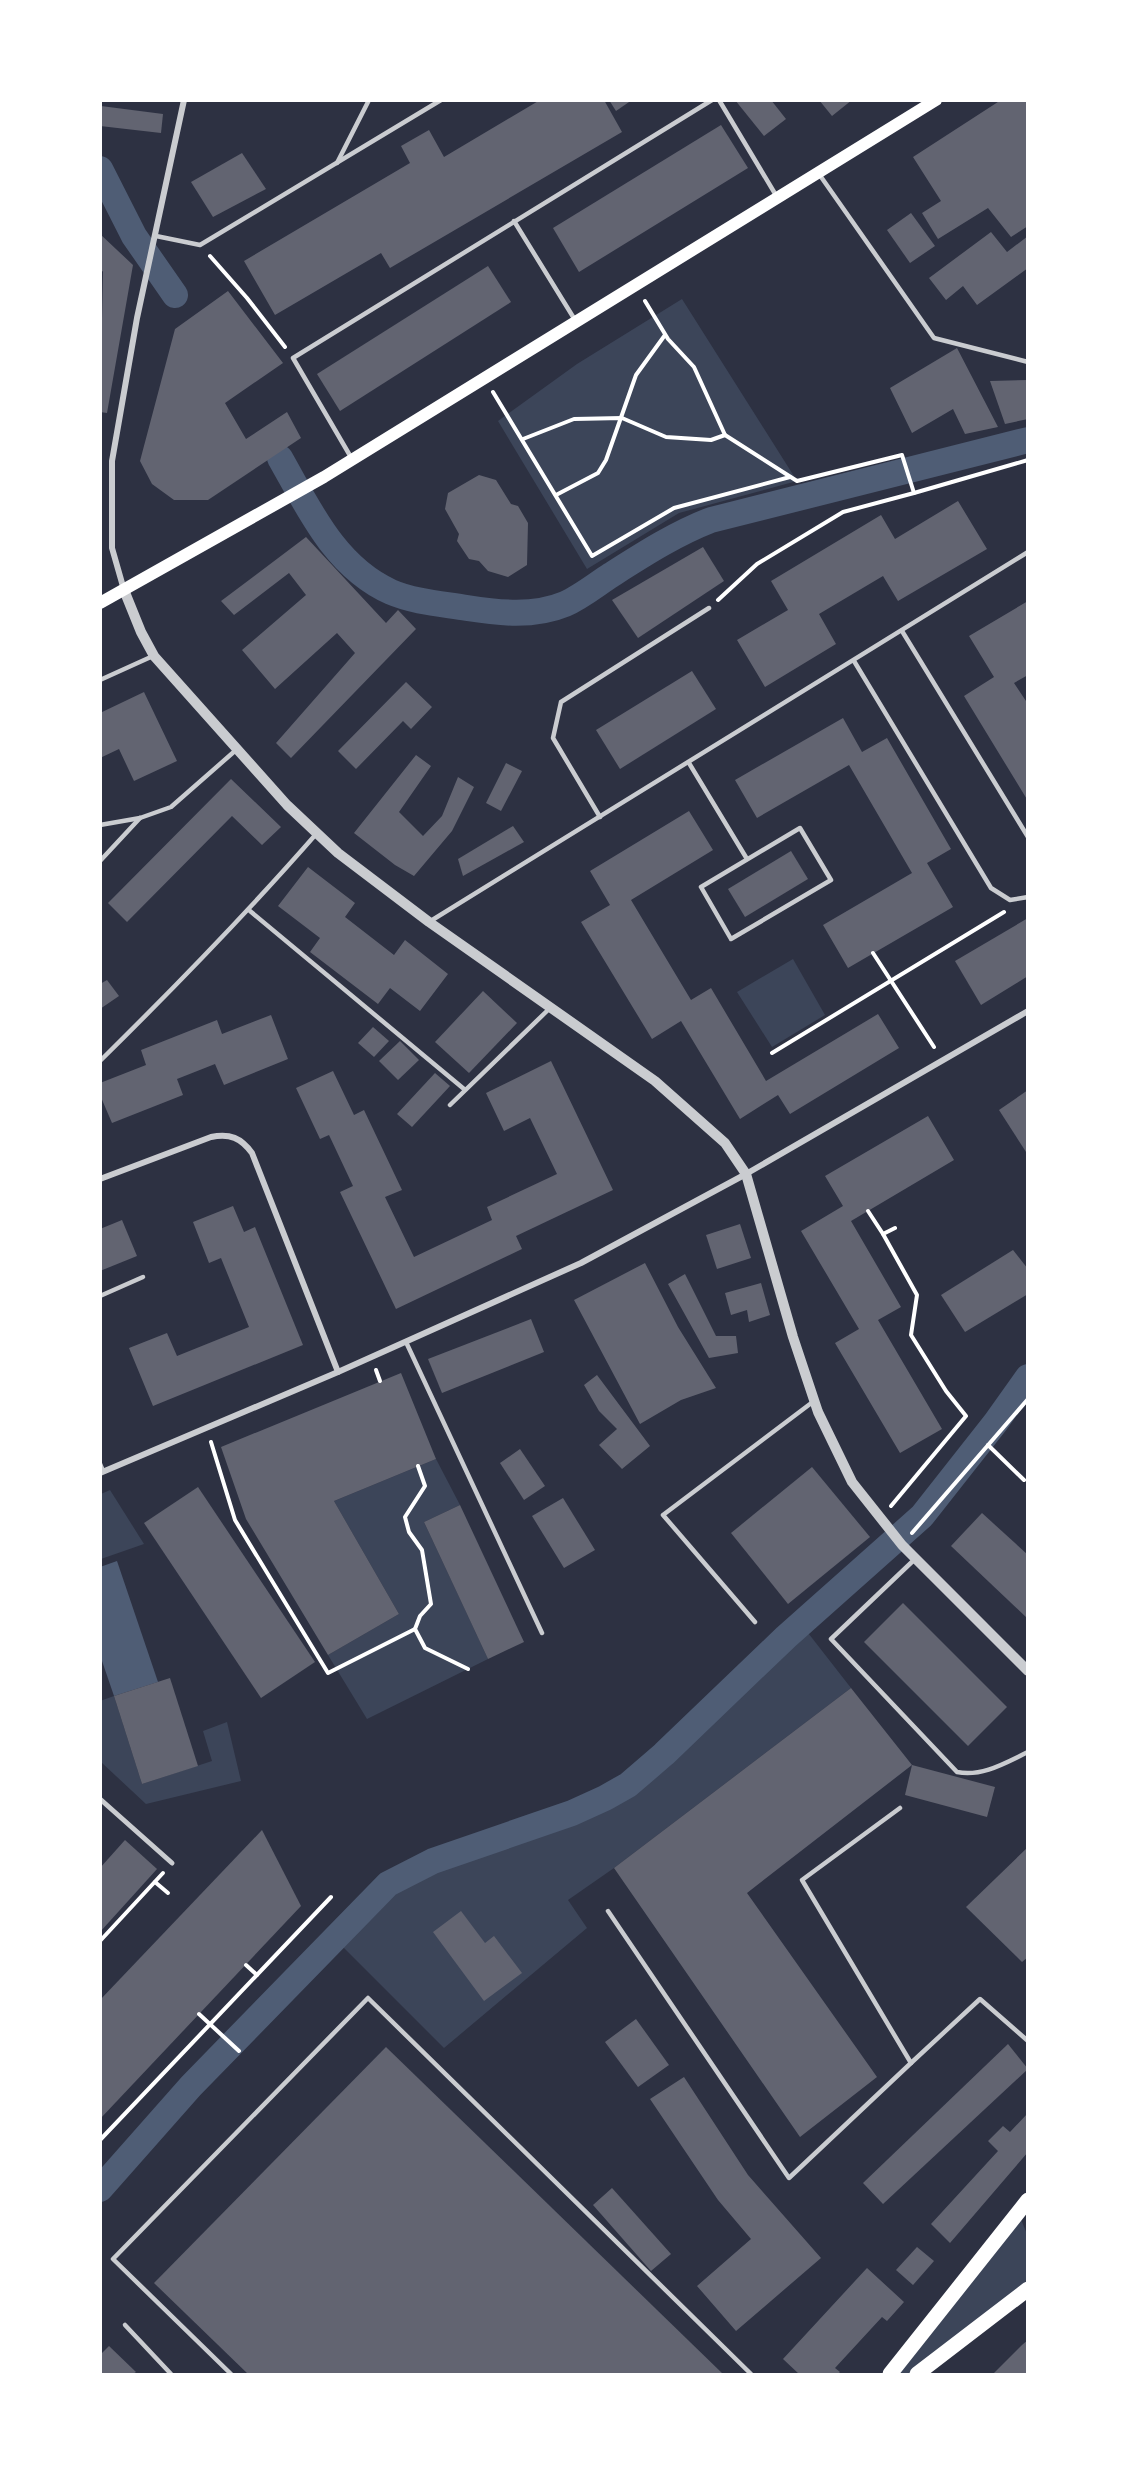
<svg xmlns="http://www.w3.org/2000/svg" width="1128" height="2475" font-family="'Asap Condensed',sans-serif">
<rect width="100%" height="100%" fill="#2d3142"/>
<g fill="#3c4559">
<path d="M682 299 797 481 679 513 587 569 498 421 577 364Z"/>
<path d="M793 959 825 1015 772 1047 737 992Z"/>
<path d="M436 1459 460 1505 424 1522 488 1659 367 1719 328 1655 399 1614 334 1501Z"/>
<path d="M110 1490 144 1544 101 1559V1494Z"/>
<path d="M805 1629 851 1688 614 1868 568 1900 587 1928 444 2048 339 1943 395 1891 437 1869 578 1817 634 1790Z"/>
<path d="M114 1696 142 1784 212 1761 203 1731 227 1722 241 1781 146 1804 101 1762 100 1701Z"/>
<path d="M1020 2217 1027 2234V2282L910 2374H894Z"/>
</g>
<path fill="#4f5d75" d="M117 1561 158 1682 114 1696 101 1658 100 1567Z"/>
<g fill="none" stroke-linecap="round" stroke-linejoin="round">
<g stroke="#4f5d75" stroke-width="26">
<path d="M100 169 134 236 175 295"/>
<path d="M280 458C309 509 335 567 391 592 414 602 443 604 467 608 499 613 534 617 565 604 581 597 597 584 611 575 644 554 675 534 711 520L1028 440"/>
<path d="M100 2189 191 2086 388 1884 433 1861 572 1813 605 1798 628 1785 664 1754 786 1637 922 1516 996 1422 1028 1377"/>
</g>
</g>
<g fill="#626471">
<path d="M540 100H604L622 132 390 268 381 253 275 315 244 261 410 163 401 146 429 130 444 157Z"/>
<path d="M609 100H632L616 111Z"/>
<path d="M735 100H771L786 119 764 136Z"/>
<path d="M819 100H852L832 116Z"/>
<path d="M1001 100H1028V226L1011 237 988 208 938 239 922 213 941 201 913 157Z"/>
<path d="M101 106 163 114 161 133 100 126Z"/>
<path d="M721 125 748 168 579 272 553 228Z"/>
<path d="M242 153 266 189 213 217 191 182Z"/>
<path d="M911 213 935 246 910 263 887 230Z"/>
<path d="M991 232 1007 252 1028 236V268L977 305 963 286 946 300 929 278Z"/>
<path d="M100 234 133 265 107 413 100 412 103 271 100 273Z"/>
<path d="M488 266 511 302 340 411 317 374Z"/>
<path d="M228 291 283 363 225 403 246 439 287 412 301 438 208 500H174L152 484 140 461 175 329Z"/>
<path d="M957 348 998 427 965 434 953 409 912 433 890 388Z"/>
<path d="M1028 380V419L1005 424 990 381Z"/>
<path d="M479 475 496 480 511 504 518 506 528 523 527 565 508 577 488 571 479 561 469 559 457 541 459 534 445 509 448 493Z"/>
<path d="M958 501 987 549 898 601 883 576 819 614 836 644 765 687 737 640 788 610 771 581 881 515 895 539Z"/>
<path d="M306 537 386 623 398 610 416 629 291 758 276 743 355 653 337 633 275 689 242 650 306 595 289 573 234 615 221 601Z"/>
<path d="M703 547 724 581 638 638 612 600Z"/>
<path d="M1028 601V675L1014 683 1028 704V801L964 696 994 677 969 636Z"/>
<path d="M692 671 716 709 620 769 596 730Z"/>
<path d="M406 682 432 707 411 729 403 721 356 769 338 751Z"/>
<path d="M144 692 177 761 134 781 119 749 100 758V713Z"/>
<path d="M843 718 862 752 887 738 951 849 927 863 953 907 848 968 823 925 912 873 849 765 757 818 735 780Z"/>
<path d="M416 755 431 766 399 812 423 836 442 816 458 777 474 787 452 831 414 876 395 865 354 833Z"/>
<path d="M506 763 522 771 501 811 486 803Z"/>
<path d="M231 779 281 827 262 845 232 816 127 922 108 903Z"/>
<path d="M689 811 713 850 631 900 691 1000 711 988 766 1081 878 1014 899 1048 790 1114 778 1095 740 1119 681 1021 652 1039 581 922 610 905 590 871Z"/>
<path d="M513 826 524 842 463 876 458 859Z"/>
<path d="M791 851 808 879 745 917 728 889Z"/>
<path d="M308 867 355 903 345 917 394 955 405 940 448 974 420 1011 390 988 378 1004 310 952 320 938 278 906Z"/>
<path d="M1028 918V976L981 1005 955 961Z"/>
<path d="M107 980 119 996 100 1009V984Z"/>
<path d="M483 991 517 1023 469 1073 435 1042Z"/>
<path d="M271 1015 288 1059 224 1085 215 1064 177 1079 183 1095 112 1123 100 1095V1083L146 1065 141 1050 217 1020 222 1034Z"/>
<path d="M373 1027 389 1041 374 1057 358 1043Z"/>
<path d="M400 1041 419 1060 398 1080 379 1061Z"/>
<path d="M551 1061 613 1190 516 1236 522 1249 396 1309 340 1192 353 1186 329 1135 320 1139 296 1088 333 1071 354 1115 364 1110 402 1190 385 1197 414 1257 492 1220 487 1207 557 1174 530 1118 504 1131 486 1093Z"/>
<path d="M435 1073 450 1086 412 1127 397 1114Z"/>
<path d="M1028 1090V1155L999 1110Z"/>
<path d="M928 1116 954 1160 851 1221 901 1307 878 1320 942 1429 900 1453 835 1343 859 1329 801 1231 843 1206 825 1176Z"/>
<path d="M233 1206 244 1232 255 1227 303 1345 153 1406 129 1348 167 1333 177 1356 249 1327 221 1258 209 1263 193 1222Z"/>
<path d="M122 1220 137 1256 100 1271V1229Z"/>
<path d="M740 1224 751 1258 717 1269 706 1235Z"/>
<path d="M1013 1250 1028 1269V1294L965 1332 941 1295Z"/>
<path d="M645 1263 678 1327 716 1388 681 1400 640 1424 574 1300Z"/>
<path d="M685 1274 716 1336H736L738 1353 709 1358 668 1284Z"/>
<path d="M761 1283 770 1315 749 1322 747 1310 731 1315 725 1293Z"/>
<path d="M531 1319 544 1352 442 1393 428 1359Z"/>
<path d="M401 1373 436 1459 334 1501 399 1614 328 1655 246 1519 221 1447Z"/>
<path d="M597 1375 650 1446 622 1469 599 1445 617 1429 599 1411 584 1385Z"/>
<path d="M520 1449 545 1486 524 1500 500 1463Z"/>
<path d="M812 1467 870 1537 788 1604 731 1533Z"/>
<path d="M198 1487 315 1662 261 1698 144 1523Z"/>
<path d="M563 1498 595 1550 564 1568 532 1516Z"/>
<path d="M460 1505 524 1642 488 1659 424 1522Z"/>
<path d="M982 1513 1028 1555V1619L951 1546Z"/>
<path d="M903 1603 1007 1707 968 1746 864 1642Z"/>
<path d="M170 1678 198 1766 142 1784 114 1696Z"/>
<path d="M851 1688 912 1765 747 1893 877 2077 800 2137 614 1868Z"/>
<path d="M912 1765 995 1787 987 1817 905 1795Z"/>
<path d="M262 1830 301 1906 100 2119V2000Z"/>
<path d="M125 1840 157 1869 100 1932V1868Z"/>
<path d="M1028 1847V1957L1022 1962 966 1907Z"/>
<path d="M461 1911 485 1943 494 1936 522 1973 484 2001 433 1932Z"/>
<path d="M636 2019 669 2065 638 2087 605 2042Z"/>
<path d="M1008 2044 1028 2069 883 2204 863 2183Z"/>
<path d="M386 2047 587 2242 723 2374H248L154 2283Z"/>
<path d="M684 2077 748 2175 821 2258 736 2331 697 2286 751 2239 718 2200 650 2099Z"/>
<path d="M1028 2113V2152L950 2243 931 2224 998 2151 988 2141 1003 2126 1010 2132Z"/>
<path d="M612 2188 671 2254 651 2271 593 2205Z"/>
<path d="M917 2247 934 2261 913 2285 896 2270Z"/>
<path d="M867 2268 904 2302 887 2321 882 2317 835 2368 840 2372 838 2374H799L783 2359Z"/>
<path d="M1028 2340V2374H993L1022 2345Z"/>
<path d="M109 2346 136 2372 133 2374H100V2355Z"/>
</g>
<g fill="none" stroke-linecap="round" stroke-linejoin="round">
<g stroke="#fff" stroke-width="4">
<path d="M210 256 247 298 285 347"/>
<path d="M645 301 668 339 694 367 725 435 797 481 902 455 914 493 1028 460"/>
<path d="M493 392 592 556 674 508 790 477"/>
<path d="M523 439 574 419 622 418 666 437 711 440 725 435"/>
<path d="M556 495 598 473 606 460 636 375 665 335"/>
<path d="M718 600 757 564 843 512 914 493"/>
<path d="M873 953 934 1047"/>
<path d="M772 1053 1004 912"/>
<path d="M868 1211 883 1234"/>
<path d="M376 1370 380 1381"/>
<path d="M211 1442 235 1520 328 1673 415 1629"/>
<path d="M988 1445 1024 1480"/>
<path d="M418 1466 425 1486 405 1517 409 1532 422 1550 431 1604 420 1616 415 1629 425 1648 468 1669"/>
<path d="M891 1506 966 1416 946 1391 911 1335 917 1295 883 1234 895 1228"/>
<path d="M912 1533 1028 1399"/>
<path d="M155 1882 168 1893"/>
<path d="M100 1941 163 1873"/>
<path d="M246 1965 257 1975"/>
<path d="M199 2014 239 2051"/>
<path d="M100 2140 331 1897"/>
</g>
<g stroke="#caccd0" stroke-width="4.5">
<path d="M719 100 777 197"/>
<path d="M337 163 369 100"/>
<path d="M819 174 934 338 1028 362"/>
<path d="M514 221 575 320"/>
<path d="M156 236 200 245 441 100"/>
<path d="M352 459 293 358 712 100"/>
<path d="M902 631 1028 837"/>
<path d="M854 661 991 888 1010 900 1028 897"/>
<path d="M100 680 153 656"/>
<path d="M689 763 747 859"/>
<path d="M600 817 553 738 561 702 709 608"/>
<path d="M100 825 140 818 171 807 236 750"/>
<path d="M800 828 831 880 731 939 701 887Z"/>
<path d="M100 861 140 818"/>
<path d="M250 911 464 1089"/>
<path d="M429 922 1028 552"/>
<path d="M100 1061C175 987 248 912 317 833"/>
<path d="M450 1105 549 1009"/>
<path d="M100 1296 143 1277"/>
<path d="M406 1342 542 1633"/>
<path d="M100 1464 103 1471"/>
<path d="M915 1559 831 1639 957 1772C982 1777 1005 1763 1028 1752"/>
<path d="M755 1622 663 1515 814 1401"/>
<path d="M900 1808 802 1880 911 2063 980 1999 1028 2041"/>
<path d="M608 1911 789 2178 911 2063"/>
<path d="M125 2325 171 2374"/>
<path d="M231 2374 113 2259 368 1998 751 2374"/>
</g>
<path stroke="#caccd0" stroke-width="5" d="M100 1799 172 1863"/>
<g stroke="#caccd0" stroke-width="6">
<path d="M124 590 112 548V461L137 318 184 100"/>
<path d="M100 1179 211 1137C230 1133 241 1138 252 1153L338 1372"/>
<path d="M100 1473 338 1372 581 1263 746 1174 1028 1011"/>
</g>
<path stroke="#caccd0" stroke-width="10" d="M124 590 141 632 154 656 287 805 338 853 429 922 655 1081 725 1143 746 1174 793 1337 818 1412 852 1482 902 1545 1028 1671"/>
<path stroke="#fff" stroke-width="12" d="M100 603 324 477 936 100"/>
<g stroke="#fff" stroke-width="15">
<path d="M890 2374 1028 2200"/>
<path d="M917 2374 1028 2289"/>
</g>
</g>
<rect width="1128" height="2475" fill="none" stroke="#ffffff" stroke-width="204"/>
</svg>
